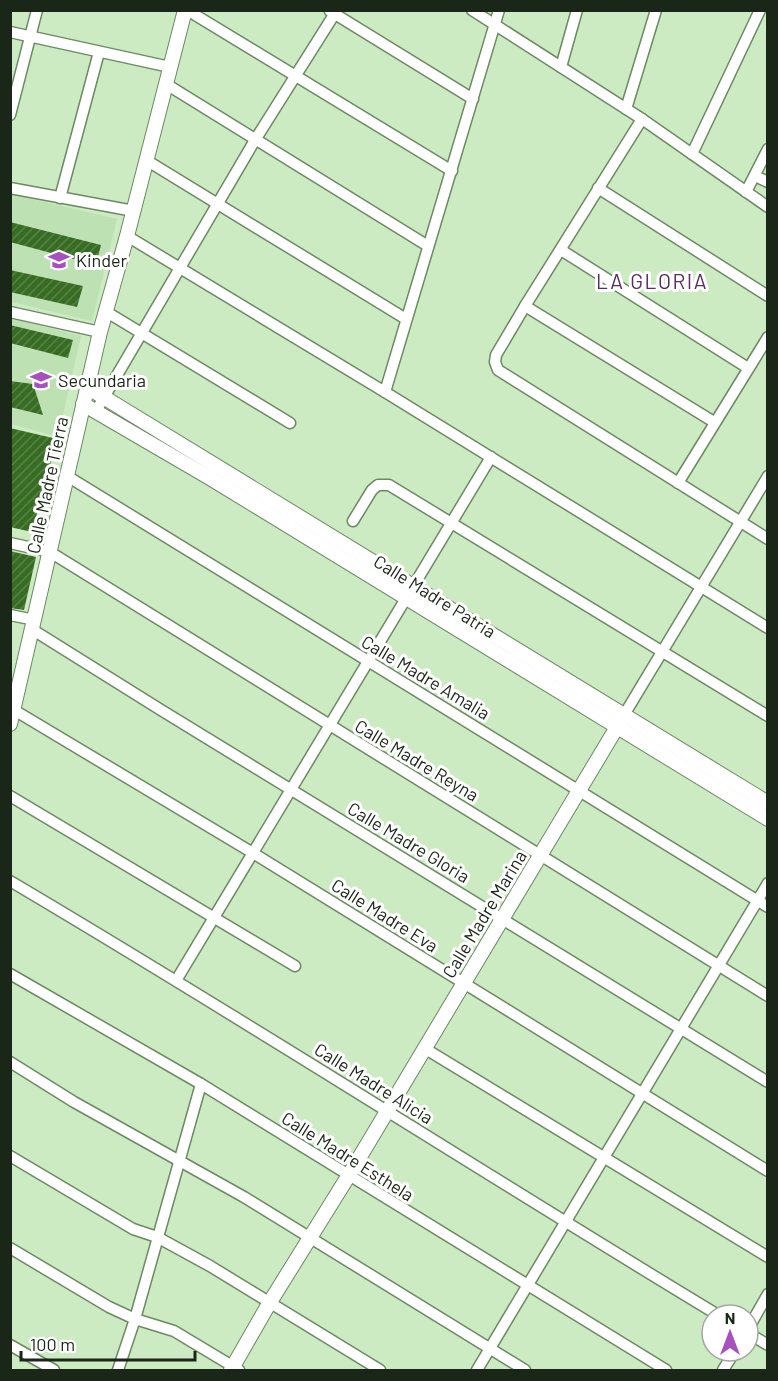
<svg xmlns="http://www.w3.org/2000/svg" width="778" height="1381" font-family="Barlow,sans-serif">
<defs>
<pattern id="building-hatch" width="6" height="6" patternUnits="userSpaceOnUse" patternTransform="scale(1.5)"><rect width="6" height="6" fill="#376d23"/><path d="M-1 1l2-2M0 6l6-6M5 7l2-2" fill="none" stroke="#588148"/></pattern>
</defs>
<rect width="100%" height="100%" fill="#ccebc2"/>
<g fill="#bee1b3">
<path d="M11 194 117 219 92 321 11 302Z"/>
<path d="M10 318 81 336 58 437 11 424Z"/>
</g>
<g fill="url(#building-hatch)">
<path d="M10 222 101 245 96 265 10 242Z"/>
<path d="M10 270 83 286 77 307 10 292Z"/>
<path d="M10 325 73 340 68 358 10 343Z"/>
<path d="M10 381 33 384 43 415 10 407Z"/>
<path d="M10 428 57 439 32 532 10 527Z"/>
<path d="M10 551 36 557 24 610 10 608Z"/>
</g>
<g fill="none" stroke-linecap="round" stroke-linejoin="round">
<defs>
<g id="minor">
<path d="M187 10 452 171"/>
<path d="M472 10 642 119 768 207"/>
<path d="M330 11 473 99"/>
<path d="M10 32 170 67"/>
<path d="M561 67 577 10"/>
<path d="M166 84 428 246"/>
<path d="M626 109 656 10"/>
<path d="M10 115 37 10"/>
<path d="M642 119 525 306 496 355 495 362 498 370 768 539"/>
<path d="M692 154 760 10"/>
<path d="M146 160 406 319"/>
<path d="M755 176 768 182"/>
<path d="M10 188 134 211"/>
<path d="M598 188 768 296"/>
<path d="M746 192 768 149"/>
<path d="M60 198 99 52"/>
<path d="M127 236 385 392 768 628"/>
<path d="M561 250 748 368"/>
<path d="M525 306 714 422"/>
<path d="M105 311 290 423"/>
<path d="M10 312 100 332"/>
<path d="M385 392 499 10"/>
<path d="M96 411 255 140 337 10"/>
<path d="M67 476 768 907"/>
<path d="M678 483 768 337"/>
<path d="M353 521 372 490 378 485H389L768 716"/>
<path d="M10 543 50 552 768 996"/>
<path d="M10 615 35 620"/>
<path d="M33 630 161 710 768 1082"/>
<path d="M14 710 253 853 768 1171"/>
<path d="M624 715 768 476"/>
<path d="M10 796 295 966"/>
<path d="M10 881C249 1022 481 1172 718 1315"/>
<path d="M10 974 201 1084 666 1370"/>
<path d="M177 979 491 457"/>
<path d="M424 1048 768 1257"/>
<path d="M10 1062 74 1102 244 1197 525 1370"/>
<path d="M10 1156 133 1229 157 1237 210 1266 380 1370"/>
<path d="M10 1248 109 1307 135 1319 174 1331 239 1370"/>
<path d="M748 1329 768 1294"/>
<path d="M748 1333 768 1345"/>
<path d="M10 1345 54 1370"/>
<path d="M118 1370 135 1319 201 1084"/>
<path d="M477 1370 768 883"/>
<path d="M723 1370 735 1351"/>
</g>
<g id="tertiary">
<path d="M87 387 768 803"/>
<path d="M83 404 210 478 768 819"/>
<path d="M10 724 100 332 127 236 185 10"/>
<path d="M231 1370 270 1302 349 1175 620 722"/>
</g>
</defs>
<use href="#minor" stroke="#6c8964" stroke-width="13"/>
<use href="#tertiary" stroke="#6c8964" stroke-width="16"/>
<use href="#minor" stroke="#fff" stroke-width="10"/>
<use href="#tertiary" stroke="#fff" stroke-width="14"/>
</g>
<defs>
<symbol id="school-bare" viewBox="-9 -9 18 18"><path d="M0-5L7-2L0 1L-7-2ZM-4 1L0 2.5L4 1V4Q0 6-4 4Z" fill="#a751bf" stroke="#fff" stroke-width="2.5" paint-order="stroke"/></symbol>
</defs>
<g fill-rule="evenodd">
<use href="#school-bare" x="44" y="245" width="30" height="30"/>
<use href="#school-bare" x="26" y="365" width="30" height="30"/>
</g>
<g text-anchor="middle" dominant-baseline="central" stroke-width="6" stroke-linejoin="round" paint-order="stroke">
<g font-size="18" fill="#1a2617" stroke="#fff" text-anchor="start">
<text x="76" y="260">Kinder</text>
<text x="58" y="380">Secundaria</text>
</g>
<g font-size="18" fill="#1a2617" stroke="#fff">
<text transform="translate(47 485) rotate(-78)">Calle Madre Tierra</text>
<text transform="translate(435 596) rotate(32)">Calle Madre Patria</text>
<text transform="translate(426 677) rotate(31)">Calle Madre Amalia</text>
<text transform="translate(417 760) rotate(31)">Calle Madre Reyna</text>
<text transform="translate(409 842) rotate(31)">Calle Madre Gloria</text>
<text transform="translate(484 914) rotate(-59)">Calle Madre Marina</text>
<text transform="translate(385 915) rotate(32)">Calle Madre Eva</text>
<text transform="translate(374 1083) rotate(32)">Calle Madre Alicia</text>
<text transform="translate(348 1156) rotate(32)">Calle Madre Esthela</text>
</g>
<g font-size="21" letter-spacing="1.5" fill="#582e64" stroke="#fff">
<text x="652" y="280">LA GLORIA</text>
</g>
</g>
<rect width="778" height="1381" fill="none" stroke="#1a2617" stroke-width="24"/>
<g transform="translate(730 1333)"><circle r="28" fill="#ffffff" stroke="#a3a8a2" stroke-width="1.5"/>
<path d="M0-4.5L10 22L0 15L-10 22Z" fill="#a751bf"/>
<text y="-9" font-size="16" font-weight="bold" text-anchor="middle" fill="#1a2617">N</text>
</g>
<path d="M21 1351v9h174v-9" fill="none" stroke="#1a2617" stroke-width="3"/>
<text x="30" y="1351" font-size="18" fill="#1a2617" stroke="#ffffff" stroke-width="4.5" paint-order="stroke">100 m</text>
</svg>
